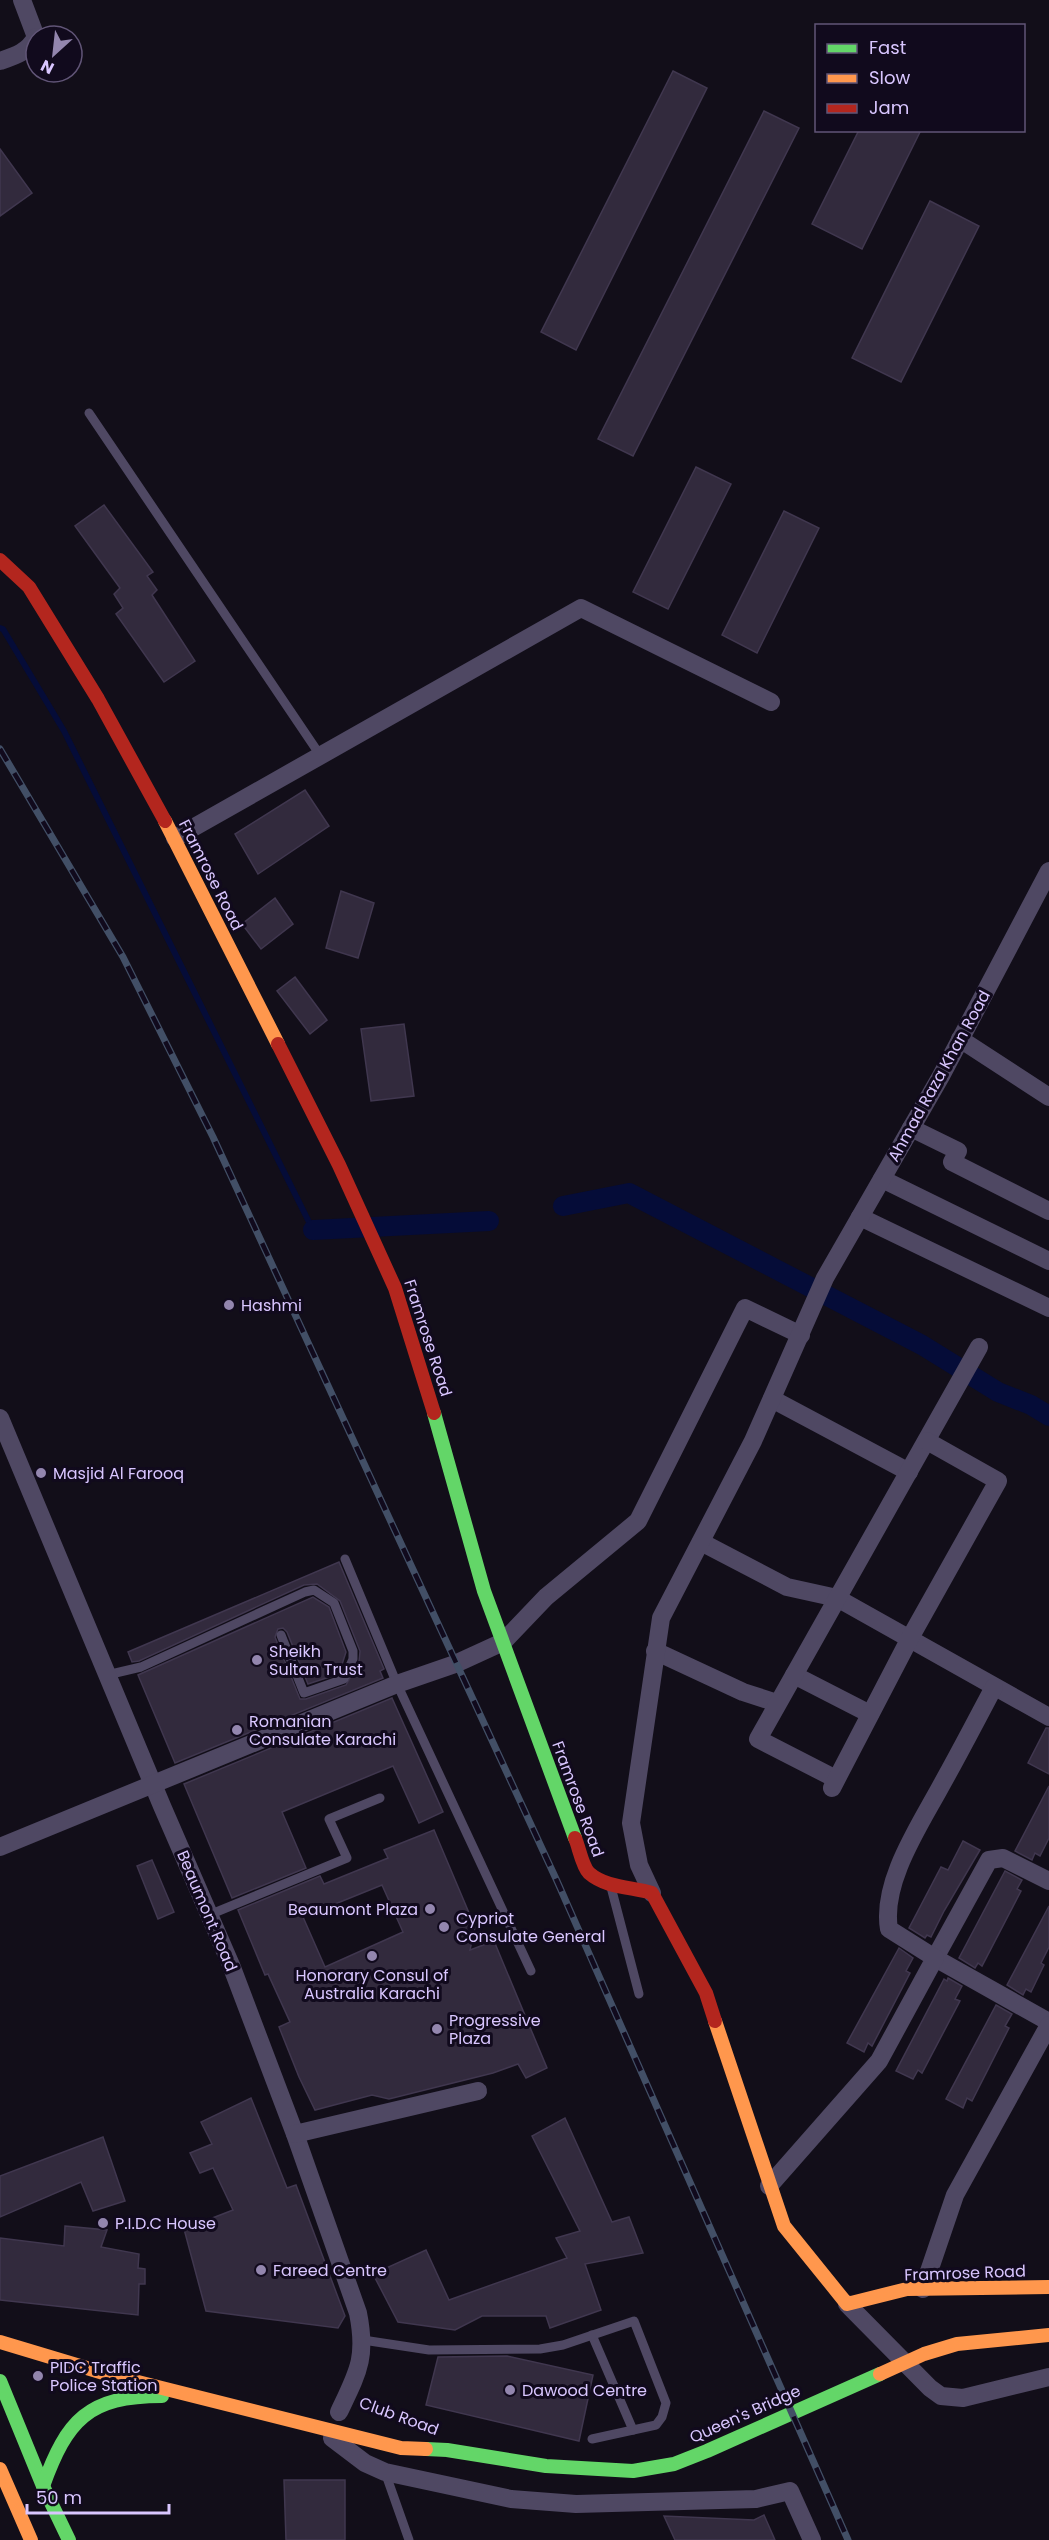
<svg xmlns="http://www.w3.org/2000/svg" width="1049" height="2540" font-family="Poppins,sans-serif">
<rect width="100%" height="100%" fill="#120e19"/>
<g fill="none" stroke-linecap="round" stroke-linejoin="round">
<path stroke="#050c38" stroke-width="6" d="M0 628 3 629 64 731 313 1230"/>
<g stroke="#050c38" stroke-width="20">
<path d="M563 1206 629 1193 922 1345 998 1392 1031 1405 1049 1416"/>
<path d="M313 1230 489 1221"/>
</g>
</g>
<g fill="#322a3d" stroke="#40374f" stroke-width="1.5" fill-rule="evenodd">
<path d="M673 71 707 88 576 350 541 332Z"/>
<path d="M764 111 799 128 633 456 598 439Z"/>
<path d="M859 130H921L862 249 812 224Z"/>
<path d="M0 149 32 193 0 216Z"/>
<path d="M930 201 979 226 901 382 852 358Z"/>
<path d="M696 467 731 484 668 609 633 592Z"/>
<path d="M104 505 153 572 147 576 157 590 152 595 195 661 164 682 116 614 123 608 114 594 120 588 75 526Z"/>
<path d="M784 511 819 528 757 653 722 635Z"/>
<path d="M305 790 329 826 258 874 235 834Z"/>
<path d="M341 891 374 903 358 958 326 948Z"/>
<path d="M275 898 293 924 261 949 242 924Z"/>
<path d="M295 977 327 1020 310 1034 277 991Z"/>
<path d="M404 1024 414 1096 371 1101 361 1029Z"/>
<path d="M339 1562 384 1669 380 1671 383 1678 175 1763 138 1675 313 1597 329 1607 346 1652 339 1674 308 1684 287 1632 283 1628 278 1629 275 1637 300 1699H306L346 1685 359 1662 360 1651 340 1601 317 1584 304 1585 139 1661 132 1662 128 1652Z"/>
<path d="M392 1698 443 1812 419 1823 393 1766 282 1812 306 1868 232 1898 184 1784Z"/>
<path d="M1046 1728H1049V1774L1028 1763Z"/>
<path d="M1049 1786V1838L1040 1856 1035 1853 1032 1860 1015 1851Z"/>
<path d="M434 1830 475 1927 470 1950 494 1941 547 2068 526 2078 518 2064 493 2073 389 2099 372 2095 315 2110 299 2077 279 2027 290 2022 268 1974 265 1975 238 1910 320 1876 324 1884 388 1858 384 1850ZM382 1885 403 1932 325 1967 303 1917Z"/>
<path d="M963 1841 980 1850 944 1911 931 1937 927 1935 925 1938 909 1928 941 1867 948 1870Z"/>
<path d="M152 1860 174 1912 158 1919 137 1866Z"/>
<path d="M1005 1871 1022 1880 1017 1889 1021 1891 982 1966 978 1963 975 1968 959 1958Z"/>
<path d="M1049 1906V1947L1041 1963 1044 1965 1031 1992 1026 1989 1023 1995 1007 1985Z"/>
<path d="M899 1948 913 1958 906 1971 910 1973 872 2046 868 2043 864 2052 847 2043Z"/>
<path d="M948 1978 962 1986 955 1999 960 2001 922 2073 918 2070 913 2079 896 2071 944 1979 947 1981Z"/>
<path d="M996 2005 1012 2014 1005 2026 1009 2028 972 2101 967 2098 963 2108 946 2099Z"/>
<path d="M251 2098 287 2188 296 2185 345 2316 338 2328 206 2311 184 2229 233 2210 213 2168 200 2173 190 2153 212 2144 201 2122Z"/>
<path d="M565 2118 612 2222 629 2217 643 2253 585 2264 601 2310 550 2328 546 2316H482L455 2330 398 2322 373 2274 426 2250 449 2300 567 2258 556 2238 580 2231 532 2136Z"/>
<path d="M103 2137 125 2201 93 2211 81 2182 0 2217V2176Z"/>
<path d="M65 2226 107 2230 101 2247 139 2254 138 2268 145 2269V2284H139L138 2315 0 2300V2238L64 2246Z"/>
<path d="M507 2356 593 2375 579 2441 426 2405 438 2357Z"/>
<path d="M284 2480H345V2540H286Z"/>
<path d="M764 2515 775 2540H675L664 2516 754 2520Z"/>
</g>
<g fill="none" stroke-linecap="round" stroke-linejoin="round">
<g stroke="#4f4863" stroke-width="9">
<path d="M89 413 320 755"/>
<path d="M345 1559 397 1684 531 1971"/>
<path d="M107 1675 141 1667 305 1592 314 1590 334 1603 353 1651V1659L344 1679 304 1693 281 1635"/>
<path d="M611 1887 639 1994"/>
<path d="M209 1915 347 1858 329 1819 380 1798"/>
<path d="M592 2335 633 2430"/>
<path d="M363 2340 429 2350 540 2349 563 2345 634 2321 666 2403 662 2417 656 2425 592 2439"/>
<path d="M385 2472 409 2540"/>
</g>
<g stroke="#4f4863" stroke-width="18">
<path d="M22 0 36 37"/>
<path d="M0 61C15 56 28 52 36 37"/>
<path d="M175 838 581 608 771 702"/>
<path d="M960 1039 1049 1097"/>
<path d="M911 1128 958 1151 952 1162 1049 1211"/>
<path d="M882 1179 1049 1261"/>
<path d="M860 1217 1049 1308"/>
<path d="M772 1399 909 1472"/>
<path d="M0 1418 162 1806 231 1965 295 2134 358 2313C367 2358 358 2372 339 2412"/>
<path d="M701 1542 787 1587 837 1598 1049 1717"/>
<path d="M655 1651 743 1692 777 1703"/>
<path d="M794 1675 870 1714"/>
<path d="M836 1779 758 1739 979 1347"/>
<path d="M832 1788 910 1638 998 1481 927 1441"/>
<path d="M0 1847 397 1684 455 1664 503 1642 546 1597 638 1521 745 1308 801 1335"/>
<path d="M1049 1881 1003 1858 989 1860 935 1958 1049 2022"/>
<path d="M652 1893 639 1865 631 1823 661 1618 753 1441 825 1278 941 1076 1049 871"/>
<path d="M295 2134 478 2091"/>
<path d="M769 2186 879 2061 935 1958 889 1929C881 1882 920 1825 942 1784 960 1752 977 1719 994 1687"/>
<path d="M923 2289 955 2195 1049 2025"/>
<path d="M847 2304 930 2388 941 2396 963 2398 1049 2377"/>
<path d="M332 2438 365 2463 385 2472 511 2499 576 2504 756 2499 790 2491 812 2540"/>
</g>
<g stroke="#63d668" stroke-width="14">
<path d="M434 1413 484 1591 575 1838"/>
<path d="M0 2381 43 2486 69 2540"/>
<path d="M426 2449 447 2450 546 2466 633 2471 674 2464 707 2451 880 2374"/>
<path d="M43 2486C67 2420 88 2396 162 2396"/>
</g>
<g stroke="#ff974d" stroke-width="14">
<path d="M165 821 278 1044"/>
<path d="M715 2021 784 2226 847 2304 907 2289 1049 2287"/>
<path d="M0 2342 110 2375 401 2448 426 2449"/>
<path d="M880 2374 924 2354 957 2344 1049 2335"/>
<path d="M0 2469 31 2540"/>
</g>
<g stroke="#b3261e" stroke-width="14">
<path d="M0 560 29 587 98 699 165 821"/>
<path d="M278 1044 339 1165 395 1288 434 1413"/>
<path d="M575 1838C579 1847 582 1866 589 1873 606 1888 632 1887 652 1893L706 1993 715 2021"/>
</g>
<defs>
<path id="rail" d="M0 749 123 957 213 1137 557 1881 848 2540"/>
</defs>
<use href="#rail" stroke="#424f66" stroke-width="7"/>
<use href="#rail" stroke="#110a1d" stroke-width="4.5" stroke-dasharray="14" stroke-linecap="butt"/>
</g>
<g fill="#9386ae" stroke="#110a1d" stroke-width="2">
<circle cx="229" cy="1305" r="6"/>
<circle cx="41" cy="1473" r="6"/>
<circle cx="257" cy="1660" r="6"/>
<circle cx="237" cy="1730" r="6"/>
<circle cx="430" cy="1909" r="6"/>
<circle cx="444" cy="1927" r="6"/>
<circle cx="372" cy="1956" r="6"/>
<circle cx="437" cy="2029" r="6"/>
<circle cx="103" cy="2223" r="6"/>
<circle cx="261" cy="2270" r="6"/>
<circle cx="38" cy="2376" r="6"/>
<circle cx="510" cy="2390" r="6"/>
</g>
<g text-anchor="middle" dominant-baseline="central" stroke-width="6" stroke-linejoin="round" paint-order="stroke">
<g font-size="16" fill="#d9c6ff" stroke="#110a1d">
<text transform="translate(211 875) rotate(63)">Framrose Road</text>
<text transform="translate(939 1076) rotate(-61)">Ahmad Raza Khan Road</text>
<text transform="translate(428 1338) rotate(72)">Framrose Road</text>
<text transform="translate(578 1799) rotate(70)">Framrose Road</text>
<text transform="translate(207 1911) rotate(67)">Beaumont Road</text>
<text transform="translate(965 2273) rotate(-2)">Framrose Road</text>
<text transform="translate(745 2414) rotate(-24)">Queen's Bridge</text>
<text transform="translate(399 2416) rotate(20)">Club Road</text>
</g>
<g font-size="16" fill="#d9c6ff" stroke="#110a1d" text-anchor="start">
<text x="241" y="1305">Hashmi</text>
<text x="53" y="1473">Masjid Al Farooq</text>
<text x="269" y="1651">Sheikh<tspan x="269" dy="18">Sultan Trust</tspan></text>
<text x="249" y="1721">Romanian<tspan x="249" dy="18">Consulate Karachi</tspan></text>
<text x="418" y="1909" text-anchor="end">Beaumont Plaza</text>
<text x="456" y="1918">Cypriot<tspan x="456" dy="18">Consulate General</tspan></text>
<text x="372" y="1975" text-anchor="middle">Honorary Consul of<tspan x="372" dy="18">Australia Karachi</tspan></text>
<text x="449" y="2020">Progressive<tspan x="449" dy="18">Plaza</tspan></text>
<text x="115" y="2223">P.I.D.C House</text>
<text x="273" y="2270">Fareed Centre</text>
<text x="50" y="2367">PIDC Traffic<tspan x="50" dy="18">Police Station</tspan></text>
<text x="522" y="2390">Dawood Centre</text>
</g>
</g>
<rect x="815" y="24" width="210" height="108" fill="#110a1d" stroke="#615577" stroke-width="1.5"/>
<rect x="827" y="44" width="30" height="9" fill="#63d668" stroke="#615577" stroke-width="1.5"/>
<text x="869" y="54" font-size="18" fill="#d9c6ff">Fast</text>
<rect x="827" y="74" width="30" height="9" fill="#ff974d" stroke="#615577" stroke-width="1.5"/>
<text x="869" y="84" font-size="18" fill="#d9c6ff">Slow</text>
<rect x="827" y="104" width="30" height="9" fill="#b3261e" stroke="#615577" stroke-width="1.5"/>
<text x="869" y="114" font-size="18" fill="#d9c6ff">Jam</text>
<g transform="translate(54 54) rotate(207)"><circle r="28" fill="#110a1d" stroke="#615577" stroke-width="1.5"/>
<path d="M0-4.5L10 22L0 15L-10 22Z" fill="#9386ae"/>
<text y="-9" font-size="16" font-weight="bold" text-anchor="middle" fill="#d9c6ff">N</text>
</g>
<path d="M27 2504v9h142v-9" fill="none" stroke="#d9c6ff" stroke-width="3"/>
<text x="36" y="2504" font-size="18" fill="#d9c6ff" stroke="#110a1d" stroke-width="4.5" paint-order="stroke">50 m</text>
</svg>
